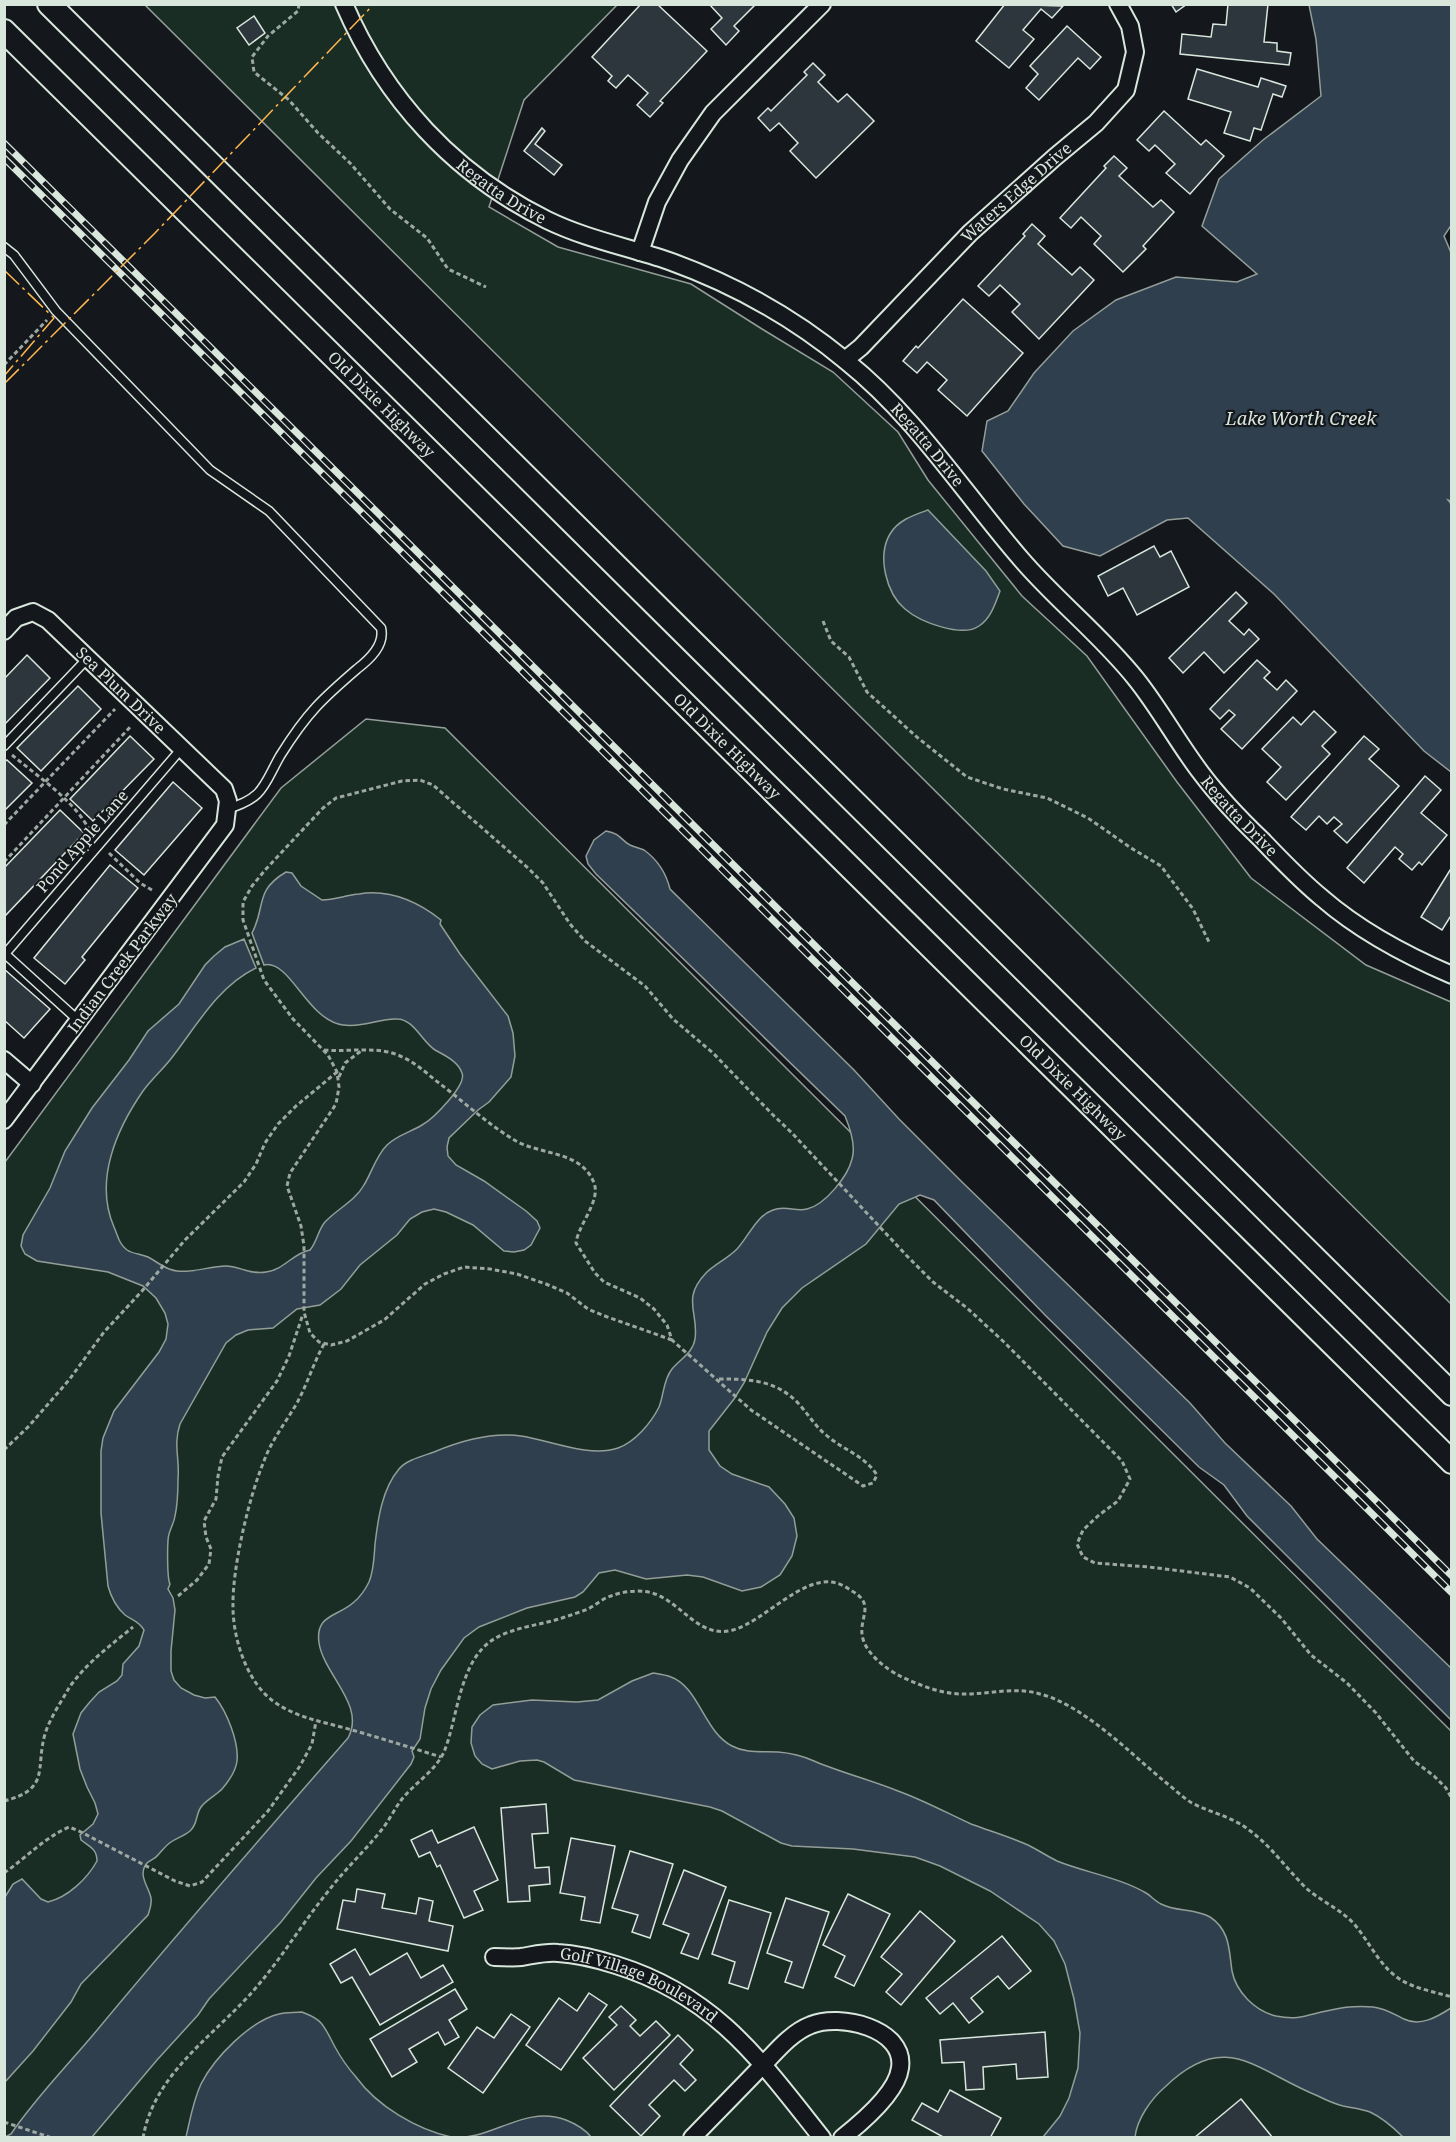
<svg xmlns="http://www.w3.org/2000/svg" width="1456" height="2142" font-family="'Noto Serif',serif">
<rect width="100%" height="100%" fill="#14181c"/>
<g fill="#1a2d24" stroke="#939e99" stroke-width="1.5">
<path d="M145 5H617L524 100 489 207 558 247 691 284 762 329 833 372 898 432 928 480 1022 596 1087 656 1177 782 1251 878 1366 965 1451 1002V1304Z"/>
<path d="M366 719 445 728 1451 1731V2137H5V1162L281 788Z"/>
</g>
<g fill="#2f3f4d" stroke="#939e99" stroke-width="1.5">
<path d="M1309 5H1451L1452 224 1444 236 1452 255 1451 501 1448 500 1452 505 1451 772 1424 751 1274 594 1188 518 1167 520 1100 556 1063 546 1024 504 982 451 987 421 1008 411 1034 373 1073 331 1116 300 1176 277 1237 282 1257 274 1202 226 1219 179 1263 140 1321 96 1316 39Z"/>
<path d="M928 510 986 571 1000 591C995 604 991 618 979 626 962 638 920 622 905 609 886 593 877 556 890 534 898 520 914 515 928 510Z"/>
<path d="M606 831C622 834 619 839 630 845 634 847 639 848 644 850 658 860 666 873 670 889L854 1070 899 1119 962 1182 1190 1403 1225 1443 1291 1506 1317 1539 1451 1668V1720L1247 1516 1224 1485 1199 1467 1045 1315 934 1200 920 1195 899 1204 866 1244 802 1288 782 1308 767 1332 744 1383 734 1399 709 1431V1450L720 1466 732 1474 769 1487 785 1504 794 1518 797 1536 792 1556 780 1575 761 1587 742 1591 703 1577 687 1575 646 1579 615 1570 599 1573 583 1592 575 1597 527 1608 479 1627 464 1638 441 1670 431 1689 425 1708 420 1739 412 1751 414 1757 411 1764 351 1841 316 1878 281 1922 209 1999 198 2015 157 2060 92 2137H5L11 2134C37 2096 69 2064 98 2029 180 1930 264 1834 348 1738 366 1705 324 1675 319 1643 315 1614 338 1617 354 1602 360 1597 365 1590 369 1582 374 1570 374 1557 375 1544 378 1519 382 1489 399 1469 406 1460 423 1456 434 1452 460 1441 492 1432 521 1436 549 1440 589 1458 618 1448 635 1442 651 1423 659 1407 664 1395 663 1380 672 1369 680 1359 693 1353 695 1339 699 1313 681 1299 706 1273 715 1264 727 1259 737 1249 749 1236 756 1216 773 1210 785 1205 796 1212 807 1209 825 1205 848 1176 852 1159 856 1146 850 1128 845 1116L596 874 588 864 586 856 594 840Z"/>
<path d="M286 872 292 873 301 886 322 900C335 900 346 895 359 894 389 889 418 902 441 920L440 924 460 954 508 1016 513 1033 515 1056 511 1077 489 1102 478 1110 449 1138 447 1147 448 1156 456 1165 484 1181 526 1211 537 1221 540 1228 531 1245 524 1250 514 1252 504 1251 473 1225 446 1212 434 1209 422 1212 410 1219 397 1235 360 1265 341 1289 320 1305 297 1309 273 1328 248 1330 236 1335 226 1343 180 1424C173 1445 180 1459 178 1479 178 1489 177 1507 175 1516 174 1523 171 1527 169 1534 167 1540 167 1579 170 1584L168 1589 173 1598 175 1610 171 1651V1671L174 1680 181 1688 194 1695 205 1698 215 1697C227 1712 239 1742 237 1761 236 1770 228 1782 222 1789 215 1796 206 1800 201 1807 195 1816 198 1824 190 1831 184 1836 177 1838 171 1842 165 1846 162 1851 158 1855 155 1859 150 1860 147 1863 137 1875 149 1887 151 1898 152 1905 150 1909 148 1915L81 1984 71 2002 33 2051 5 2082V1897L13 1884 22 1879 41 1899 48 1902C68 1897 87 1879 97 1861 97 1849 90 1847 81 1840L80 1835 93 1824 98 1814 95 1803 87 1787 80 1769 73 1734 81 1713 89 1703 99 1692 117 1681 122 1675 123 1664 139 1646 144 1630C139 1621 132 1620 125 1615 116 1607 111 1597 108 1586L101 1513V1451L103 1438 114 1411 159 1352 166 1339 168 1324 165 1313 156 1298 143 1286 108 1272 37 1261 25 1254 21 1246 23 1235 50 1188 65 1151 92 1108 129 1060 148 1031 179 1004 205 965 214 956 225 947 244 939 256 968C217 987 196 1027 170 1060 161 1071 151 1080 143 1091 116 1130 94 1181 114 1227 118 1236 119 1244 127 1250 133 1254 141 1254 148 1257 158 1262 165 1270 177 1271 194 1273 210 1266 226 1266 239 1266 250 1275 266 1272 284 1270 293 1253 310 1250 317 1242 318 1230 325 1222 337 1209 355 1201 364 1185 372 1172 376 1156 387 1145 397 1135 411 1132 422 1125 433 1119 467 1085 462 1073 458 1061 444 1055 435 1050 422 1042 414 1019 397 1019 380 1018 364 1028 343 1025 307 1020 290 959 264 965L252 933C266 907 254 891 286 872Z"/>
<path d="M653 1673C659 1674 666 1675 671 1677 699 1687 704 1732 732 1746 747 1754 762 1751 778 1752 791 1753 803 1756 814 1761 842 1773 871 1780 898 1791 923 1800 947 1813 971 1824 990 1831 1010 1837 1028 1845 1038 1850 1047 1856 1057 1861 1084 1872 1121 1878 1146 1893 1151 1896 1155 1901 1161 1904 1176 1912 1194 1908 1210 1917 1230 1930 1229 1950 1232 1971 1236 1992 1255 2011 1276 2016 1300 2021 1309 2014 1331 2010 1344 2007 1360 2006 1373 2007 1384 2008 1394 2014 1404 2019 1420 2027 1437 2017 1451 2008V2137H1403C1394 2128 1383 2118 1370 2112 1362 2109 1352 2108 1343 2106 1335 2104 1326 2100 1318 2096 1256 2071 1226 2028 1165 2087 1151 2099 1137 2119 1135 2137H1043L1060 2116 1069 2098 1078 2068 1080 2033 1074 1999 1065 1964 1054 1941 1039 1924 990 1891 940 1866 915 1857 853 1849 792 1846 781 1843 722 1811 710 1807 574 1780 544 1762 537 1760 520 1761 492 1769 482 1764 475 1756 471 1743 472 1727 480 1715 493 1705 532 1700 577 1702 598 1700 632 1681Z"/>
<path d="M302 2012C309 2015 316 2017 321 2023 327 2030 331 2040 335 2047 341 2058 348 2068 356 2077 377 2106 416 2129 451 2137 491 2142 523 2104 566 2120 576 2124 585 2129 591 2137H186C190 2120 193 2101 201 2084 214 2058 250 2021 279 2014 286 2012 294 2013 302 2012Z"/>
</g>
<g fill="#2c363c" stroke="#d8e6dc" stroke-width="1.5">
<path d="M641 4H657L707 51 660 101 663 103 650 117 637 105 648 93 628 75 616 88 608 81 612 76 592 57Z"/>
<path d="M709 4H756L734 26 739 31 726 45 711 29 722 18Z"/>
<path d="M1005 4 1063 6 1052 18 1041 9 1023 30 1034 39 1009 68 976 41Z"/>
<path d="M1171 4H1187L1176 12Z"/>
<path d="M1228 4H1268L1264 42 1277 43V51L1291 53 1289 65 1180 54 1182 34 1211 37 1213 24 1226 25Z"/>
<path d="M254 16 265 33 249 45 237 28Z"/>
<path d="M1067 26 1101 57 1090 69 1078 58 1039 100 1026 88 1038 74 1030 66Z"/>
<path d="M813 63 825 75 818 82 838 102 847 94 874 121 816 178 790 151 798 143 779 123 770 131 758 118 768 108 771 111 807 75 804 72Z"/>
<path d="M1197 69 1258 87 1261 78 1286 86 1282 97 1273 94 1261 130 1254 128 1250 141 1224 133 1231 112 1188 99Z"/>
<path d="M1164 111 1201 145 1206 140 1224 156 1190 194 1166 173 1175 164 1155 145 1149 151 1137 140Z"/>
<path d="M542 128 545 131 535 144 562 165 554 175 524 151Z"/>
<path d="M1114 156 1127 168 1119 176 1153 207 1161 200 1174 212 1143 246 1146 249 1123 272 1094 244 1101 236 1081 217 1071 228 1060 218 1106 168 1104 166Z"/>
<path d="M1032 224 1045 236 1038 244 1072 275 1080 267 1094 280 1039 339 1012 312 1020 304 1000 285 989 296 978 286 1025 236 1023 234Z"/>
<path d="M963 299 1023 353 967 416 938 390 947 380 927 362 917 373 903 361 916 346 918 348Z"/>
<path d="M1154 546 1160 557 1171 551 1189 587 1137 615 1123 588 1108 596 1098 576Z"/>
<path d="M1236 592 1247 603 1229 621 1244 635 1249 629 1259 639 1224 673 1204 652 1183 673 1169 658Z"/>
<path d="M27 655 50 678 4 725V679Z"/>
<path d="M1257 660 1270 672 1264 678 1277 690 1286 680 1297 691 1242 749 1221 729 1235 715 1229 710 1220 719 1210 709Z"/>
<path d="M78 686 101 709 41 771 17 748Z"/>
<path d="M1314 711 1336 732 1322 746 1330 754 1286 800 1267 782 1281 767 1262 749 1293 717 1301 725Z"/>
<path d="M130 736 154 759 93 821 70 799Z"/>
<path d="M1364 736 1379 749 1369 759 1399 786 1347 843 1334 831 1342 824 1334 817 1327 824 1319 816 1306 830 1291 817Z"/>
<path d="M7 760 32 783 4 811V762Z"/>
<path d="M1425 776 1441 790 1421 813 1447 835 1422 865 1419 862 1412 870 1399 859 1403 854 1395 847 1364 883 1347 868Z"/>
<path d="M173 782 202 808 144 875 115 850Z"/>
<path d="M60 810 84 833 4 917V868Z"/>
<path d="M110 865 138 888 82 957 85 960 65 984 34 958Z"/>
<path d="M1452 867V914L1442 930 1421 917Z"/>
<path d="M4 969 50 1009 24 1038 4 1020Z"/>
<path d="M546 1804 548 1833 532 1834 535 1868 549 1867 550 1884 529 1886 530 1901 508 1902 501 1808Z"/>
<path d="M474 1827 498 1880 474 1891 483 1910 464 1918 440 1865 437 1867 430 1852 419 1857 411 1840 432 1830 438 1843Z"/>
<path d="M571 1838 615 1846 600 1923 581 1920 585 1897 560 1893Z"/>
<path d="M630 1851 673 1864 650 1938 632 1932 638 1915 612 1908Z"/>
<path d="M684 1870 726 1887 698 1959 681 1953 689 1934 663 1924Z"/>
<path d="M357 1889 385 1894 382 1908 416 1914 419 1898 433 1901 429 1921 453 1926 448 1951 337 1929 343 1900 355 1902Z"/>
<path d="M848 1894 890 1914 854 1986 835 1977 845 1956 823 1945Z"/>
<path d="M786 1898 829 1912 803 1988 785 1982 792 1962 767 1953Z"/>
<path d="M729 1900 771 1913 748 1989 729 1983 735 1962 712 1954Z"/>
<path d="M920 1911 955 1941 901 2005 886 1992 902 1974 881 1957Z"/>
<path d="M1002 1936 1031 1971 1009 1989 998 1976 971 1998 983 2012 969 2023 953 2003 940 2014 926 1998Z"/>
<path d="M355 1949 370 1975 407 1953 421 1978 443 1965 453 1982 380 2025 352 1977 341 1983 330 1964Z"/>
<path d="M455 1989 467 2009 449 2020 459 2037 445 2045 438 2032 409 2049 417 2062 392 2077 370 2039Z"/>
<path d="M589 1993 607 2005 561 2070 526 2045 559 1998 577 2011Z"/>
<path d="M621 2006 636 2020 630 2026 640 2036 656 2021 670 2035 614 2090 583 2058 617 2025 609 2017Z"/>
<path d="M511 2014 530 2027 483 2093 448 2068 477 2027 494 2038Z"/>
<path d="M1045 2032 1048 2077 1017 2079 1016 2064 983 2067 984 2089 966 2090 964 2062 942 2063 940 2040Z"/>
<path d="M678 2035 693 2050 680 2064 696 2080 685 2091 674 2080 649 2105 660 2116 641 2136 610 2106Z"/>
<path d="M950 2090 1001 2118 990 2138H945L912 2120 922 2103 938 2112Z"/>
<path d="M1241 2099 1273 2138H1194Z"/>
</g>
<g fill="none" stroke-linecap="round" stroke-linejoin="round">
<defs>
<g id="lane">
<path d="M4 247 14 255 56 311 210 470 269 511 381 628C385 645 370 659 357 669 343 681 328 694 316 707 303 721 290 740 280 756 263 786 264 798 227 809"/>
<path d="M4 746 88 658"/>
<path d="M4 953 79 1021"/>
<path d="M5 954 182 748"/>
</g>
<g id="street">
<path id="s1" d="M344 4C385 99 454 174 547 220 586 239 628 247 669 261 733 284 794 318 846 361 916 417 963 492 1021 559 1057 601 1102 636 1136 679 1160 709 1178 743 1201 773 1219 797 1240 819 1262 840 1281 860 1300 880 1322 898 1360 931 1405 955 1452 975"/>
<path d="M640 252 657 202 680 160 713 113 822 4"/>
<path id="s2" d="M845 360 861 347 970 233 1055 157 1096 123 1126 90 1135 52 1130 26 1118 4"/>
<path id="s3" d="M4 631 16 618 33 612 48 620 224 789 228 801 225 825 4 1120"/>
<path d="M4 1060 32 1084"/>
<path id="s4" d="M494 1957C503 1957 513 1958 521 1957 534 1955 545 1952 558 1953 577 1954 597 1959 616 1965 716 1996 760 2060 822 2138"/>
<path d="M692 2138C714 2115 737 2092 759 2069 775 2053 790 2033 811 2025 839 2013 906 2028 900 2068 897 2093 861 2123 842 2138"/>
</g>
<g id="secondary">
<path d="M49 4 1452 1394"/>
<path id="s5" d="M4 31 1452 1462"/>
</g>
</defs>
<use href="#lane" stroke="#d8e6dc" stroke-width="11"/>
<use href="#street" stroke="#d8e6dc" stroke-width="20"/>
<use href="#secondary" stroke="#d8e6dc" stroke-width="26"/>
<g stroke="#9da8a2" stroke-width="3" stroke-dasharray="4.5 3" stroke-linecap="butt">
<path d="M299 4 298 11 268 36 252 57 254 72 289 100 318 133 350 163 390 209 427 238 448 269 486 287"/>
<path d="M4 365 47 320"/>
<path d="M823 621 831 641 849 657 867 692 918 738 967 777 1003 789 1047 798 1088 818 1131 848 1161 866 1193 909 1210 944"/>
<path d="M12 755C35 774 60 791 79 814 84 820 87 827 93 833"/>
<path d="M4 825 115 709"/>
<path d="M109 853 140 883 152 890"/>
<path d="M4 862 132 725"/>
<path d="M324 1050C346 1052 371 1047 392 1053 409 1058 422 1069 435 1080 462 1100 487 1124 516 1141 541 1155 582 1151 594 1183 601 1201 578 1225 576 1243L595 1273 604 1282 640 1298 654 1309 667 1325 672 1340 751 1410 863 1486 873 1483 877 1475C864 1455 843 1450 826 1435 815 1426 808 1414 798 1403 775 1379 747 1379 716 1379"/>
<path d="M339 1077 345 1063 361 1051"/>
<path d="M672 1340 602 1315 588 1309 567 1293 546 1284 517 1274 490 1269 464 1267 444 1274 425 1284 384 1320 347 1341 331 1345 319 1342 310 1333 304 1312V1246L301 1226 287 1186 290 1173 336 1104 339 1087 337 1072 328 1055 293 1019 264 980 243 920V902L252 886 266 869 323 808 336 798 402 781 420 780 433 785 528 868 543 883 570 924 585 941 645 986 673 1019 713 1053 772 1114 792 1133 906 1255 933 1282 967 1308 1004 1342 1122 1461 1130 1479 1118 1501 1099 1515 1083 1530 1077 1544 1083 1557 1095 1563 1149 1567 1230 1577 1250 1588 1281 1618 1311 1655 1347 1683 1376 1713 1414 1761 1434 1776 1446 1788 1452 1799"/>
<path d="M324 1344C314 1362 308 1382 298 1401 287 1421 272 1439 264 1461 249 1497 232 1568 233 1607 233 1639 247 1682 273 1701 295 1717 319 1721 345 1728 377 1737 409 1747 441 1757"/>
<path d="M4 1450 29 1426 69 1380 104 1332 142 1291 185 1240 244 1182 256 1164 265 1143 278 1124 296 1106 337 1072"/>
<path d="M178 1596 197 1580 209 1564 211 1549 206 1537 204 1521 216 1499 218 1476 222 1457 277 1381 289 1356 303 1314"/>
<path d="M4 1801C51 1789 35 1769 45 1734 50 1718 61 1702 69 1688 85 1664 111 1645 133 1627"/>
<path d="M4 1873C27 1857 44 1838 69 1827L79 1831 175 1881 190 1886 202 1882 268 1811 300 1766 312 1744 316 1721"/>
<path d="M4 2122 52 2138"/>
<path d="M143 2138C154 2073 214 2036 254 1990 282 1958 303 1922 330 1889 346 1868 366 1850 383 1828 390 1819 395 1808 402 1799 415 1783 435 1771 444 1752 458 1718 459 1660 494 1639 514 1627 541 1625 562 1618 571 1615 580 1612 588 1609 596 1605 603 1598 611 1596 624 1591 642 1589 655 1594 683 1604 699 1639 733 1630 765 1621 803 1574 836 1583 841 1584 849 1589 852 1591 877 1605 857 1619 863 1639 867 1654 886 1669 900 1676 919 1685 939 1693 960 1694 987 1695 1013 1686 1040 1694 1083 1705 1129 1752 1164 1781 1173 1788 1182 1797 1192 1803 1211 1813 1231 1816 1249 1830 1271 1846 1286 1868 1305 1887 1320 1901 1341 1909 1355 1925 1370 1943 1380 1967 1401 1980 1416 1989 1435 1992 1452 1997"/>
</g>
<use href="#lane" stroke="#14181c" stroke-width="8"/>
<use href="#street" stroke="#14181c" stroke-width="16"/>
<use href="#secondary" stroke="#14181c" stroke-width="22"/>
<defs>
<g id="rail">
<path d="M4 143 1452 1576"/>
<path d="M4 158 1452 1593"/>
</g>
</defs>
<use href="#rail" stroke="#d8e6dc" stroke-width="7"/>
<use href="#rail" stroke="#14181c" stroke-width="4.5" stroke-dasharray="14" stroke-linecap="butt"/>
<g stroke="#ffb74d" stroke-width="1.5" stroke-dasharray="21 4.5 3 4.5" stroke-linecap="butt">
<path d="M4 270 54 318 4 376"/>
<path d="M4 384 155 233 374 4"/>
</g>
</g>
<g text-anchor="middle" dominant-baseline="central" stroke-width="4.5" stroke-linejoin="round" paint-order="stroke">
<g font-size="16" fill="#d8e6dc" stroke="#14181c">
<text stroke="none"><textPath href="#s1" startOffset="249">Regatta Drive</textPath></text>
<text stroke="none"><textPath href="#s2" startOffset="240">Waters Edge Drive</textPath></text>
<text stroke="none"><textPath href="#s5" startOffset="531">Old Dixie Highway</textPath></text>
<text stroke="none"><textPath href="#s1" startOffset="753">Regatta Drive</textPath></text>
<text stroke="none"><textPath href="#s3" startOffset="154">Sea Plum Drive</textPath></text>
<text stroke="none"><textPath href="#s5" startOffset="1017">Old Dixie Highway</textPath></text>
<text stroke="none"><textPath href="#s1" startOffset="1239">Regatta Drive</textPath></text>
<text transform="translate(82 841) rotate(-49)">Pond Apple Lane</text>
<text transform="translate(122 963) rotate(-53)">Indian Creek Parkway</text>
<text stroke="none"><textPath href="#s5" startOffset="1503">Old Dixie Highway</textPath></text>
<text stroke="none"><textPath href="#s4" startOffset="152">Golf Village Boulevard</textPath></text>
</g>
<g font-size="18" font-style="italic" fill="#d8e6dc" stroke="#14181c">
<text x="1301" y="418">Lake Worth Creek</text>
</g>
</g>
<rect width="1456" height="2142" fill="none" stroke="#d8e6dc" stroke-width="12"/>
</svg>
